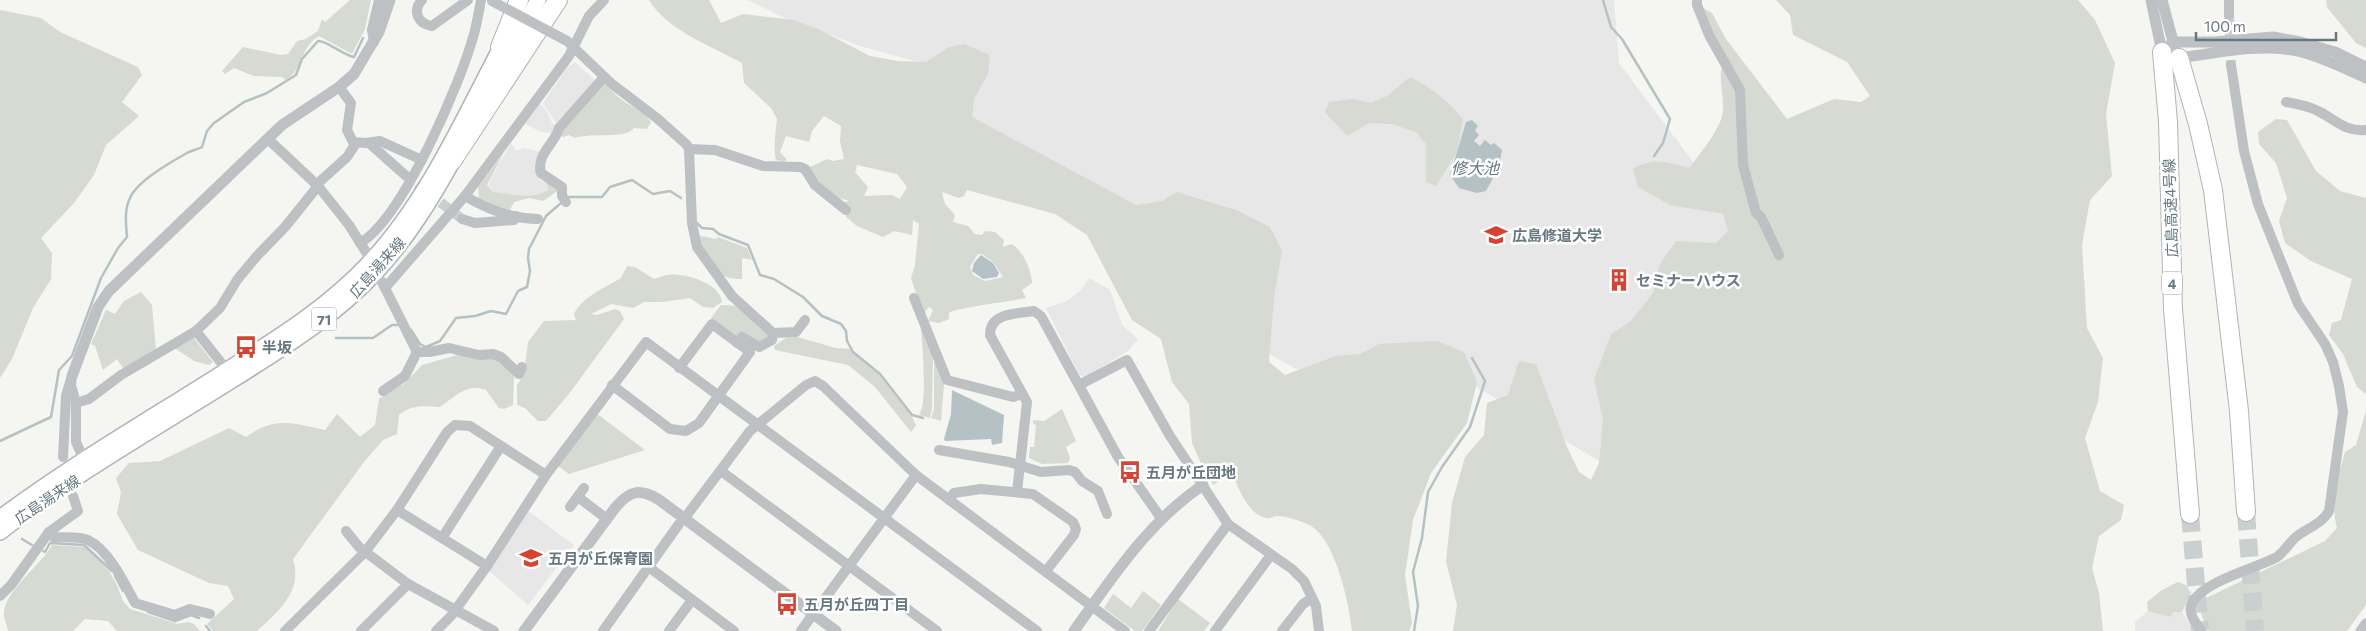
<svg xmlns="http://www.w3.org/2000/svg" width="2366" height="631" font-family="Commissioner,'Noto Sans JP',sans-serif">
<rect width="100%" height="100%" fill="#f5f5f2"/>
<g fill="#e6e7e6">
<path d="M748 0H1614L1619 63 1741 226 1607 466 1426 356 1319 381 1256 347 1157 221 965 124 958 73 860 46 785 18Z"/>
<path d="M575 62 596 81 556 123 543 103 567 68Z"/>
<path d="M540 104 545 108 552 123 556 125 555 133 541 132 525 124Z"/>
<path d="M511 143 516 151 524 148 542 152 539 179 547 184 548 190 542 194 518 196 493 192 488 185Z"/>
<path d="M1089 278 1110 290 1122 325 1138 339 1128 351 1085 377 1079 375 1046 308 1067 301 1080 291Z"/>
<path d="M528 511 574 545 528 605 489 571Z"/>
<path d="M2148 611 2170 617 2173 612H2182L2194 631H2135V622Z"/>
</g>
<g fill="#d6dad2" fill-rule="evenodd">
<path d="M350 0H371L365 29 352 54 319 36C300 46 303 72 285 80L283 77 254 76 234 68 225 74 222 71 243 47 281 55 288 54 297 41 306 39 318 31 322 19 325 22Z"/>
<path d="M649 0H709L721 23 743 14 794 20 820 30 870 56 898 61 926 62 949 47 964 44 990 55 988 74 974 99 972 117 1136 205 1162 201 1177 192 1236 210 1270 227 1282 251 1274 297 1269 362 1285 375 1336 356 1360 354 1379 344 1437 341 1464 352 1477 382 1467 423 1431 473 1413 520 1405 575 1412 623 1409 631H1352C1349 604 1336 541 1311 526 1304 522 1286 516 1278 516 1274 516 1270 519 1267 518 1247 515 1238 486 1231 471L1214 485 1208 479 1192 443 1189 404 1172 382 1161 339 1132 320 1087 235 1055 214 967 190 964 196 959 198 942 192 945 204 955 215 953 222 968 226 975 234 982 235 985 231 995 232 1004 240 1003 247 1011 244C1023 250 1031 269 1032 283L1022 290 1026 298C1013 301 954 308 949 313V319L939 323 928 321 933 310 929 307 923 314 911 278 915 265 919 224 913 220 912 235 894 231 883 237 857 226 846 217 848 209 844 203 849 200C831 200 818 180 808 168L827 159 833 161 844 159 840 141 841 126 824 116 812 131 809 142 786 136 780 152 787 160 783 162 776 160C773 151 776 129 777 119L771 108 744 83 742 63C711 46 668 31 649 0ZM857 165 897 174 907 187 900 199 892 195 864 196 868 187 855 172ZM978 254H982L993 262 1003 277 985 281 973 275 970 267Z"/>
<path d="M1776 0H2078L2095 20 2115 63 2106 114 2112 176 2090 200 2082 245 2087 328 2103 358 2098 402 2085 438 2100 491 2124 505 2121 520 2099 536 2092 568 2099 593 2103 631H1453L1457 605 1446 562 1452 503 1465 457 1484 435 1487 403 1508 395 1519 361 1536 364 1567 447 1579 472 1591 480 1599 463 1603 420 1594 379 1611 334 1631 321 1653 293 1660 264 1676 241 1716 243 1728 231 1723 214 1670 205 1638 187 1633 169C1651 157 1669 162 1689 168 1699 155 1723 126 1723 110 1724 92 1717 77 1724 59L1702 7 1712 13 1726 39 1787 119 1834 99 1861 102 1870 96 1847 62 1793 35 1790 15Z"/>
<path d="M2326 0H2366V48L2356 43 2327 7Z"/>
<path d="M0 10 41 18 60 32 138 67 142 75 122 102 139 116 106 145 94 175 74 203 41 238 52 253 51 279 33 308 12 359 0 378Z"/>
<path d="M1410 77C1431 87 1448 101 1463 119L1457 152 1436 186 1426 182V144L1416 132 1392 124 1369 123 1349 135H1346L1325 112 1329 102 1353 99 1371 103 1387 96Z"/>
<path d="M603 83C610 88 615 95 622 100 633 108 643 111 651 122L647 129 634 128C625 140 591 132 575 138L569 135 563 137 560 135V132Z"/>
<path d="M2276 119 2287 120 2316 171 2340 191 2366 198V394L2357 387 2343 354 2329 335 2332 323 2341 320 2352 279 2311 261 2285 243 2279 221 2287 198 2276 163 2259 144 2258 132Z"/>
<path d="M504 153 487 185 493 192C510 194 533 200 548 190L547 184 534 172 538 157 537 170 559 190 543 201 529 198 514 202 510 210 498 208 479 198 478 187Z"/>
<path d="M697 235 716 239 718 237 747 248 752 260 742 258V279C713 280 706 259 697 235Z"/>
<path d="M627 266 635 267 654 279C659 278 661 276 666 275 682 272 720 282 722 302L713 308 703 307 690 298 662 302H644L633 308 611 304 591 314 597 315 615 309 620 311 624 319 568 395 546 421H538L525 408 517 405V385L524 375 528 342 544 321 576 320 574 314C582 297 606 287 621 278Z"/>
<path d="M141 292 152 305 156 350 125 371 117 359 103 370 95 346 91 344 106 310 115 314 124 301Z"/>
<path d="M721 305 738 306 768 333V338L760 343 740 332 737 336 711 318Z"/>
<path d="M921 328 933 354 932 409 930 418 919 415C928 405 922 345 921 328Z"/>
<path d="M797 337 836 348 850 349 879 375 911 415 916 425 911 432 875 387 848 365 775 350 774 346 786 338Z"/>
<path d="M194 338 213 362 209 365 194 361 173 347Z"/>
<path d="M461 354 496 358 514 374 513 405 504 409 499 408 486 390C467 382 455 397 440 407 425 406 411 404 399 415L397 434 383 440 364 462 293 559C303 591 279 611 257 631H213L207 624 234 599 228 586 209 583 138 550 117 514 121 492 116 478 129 463 160 461 229 428 246 437C275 416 292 423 325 430L337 414 360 437 375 425 379 399 387 393 404 384 422 365Z"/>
<path d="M934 357 944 384 941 421 931 418 934 409Z"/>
<path d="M1062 409 1076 441 1066 447 1070 458 1068 463 1042 464 1029 458 1030 447H1034L1036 425 1033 424V420L1044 421Z"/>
<path d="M2366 411V605L2347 631H2209L2201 614 2204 599 2325 541 2337 528C2330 504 2338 476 2345 452L2356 445Z"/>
<path d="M596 413 645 450 569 474 558 466Z"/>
<path d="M52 545 84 547 92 553 109 571 117 585 123 601 130 609 178 624 188 622 194 624 200 631H117L108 621 85 619 73 631H8C7 625 3 617 4 612 6 590 41 565 52 545Z"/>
<path d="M2178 582 2186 585 2191 593 2182 612H2173L2170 617 2148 611 2147 602 2162 590Z"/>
<path d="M1143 591 1161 605 1142 631H1135L1104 608 1113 594 1131 608Z"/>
<path d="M1178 599 1210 623 1204 631H1158Z"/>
</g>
<g fill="#b5c2c5">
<path d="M1472 120 1478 126 1475 131 1479 135 1474 141 1480 146 1485 140 1491 145 1494 143 1502 150C1500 165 1494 177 1486 191L1477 193 1459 188 1450 175 1466 122Z"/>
<path d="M981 255 993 263 999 273 997 277 983 279 972 271 974 263Z"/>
<path d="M952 390 1004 415 1002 443 992 445 991 439 945 441 944 439 951 414Z"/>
</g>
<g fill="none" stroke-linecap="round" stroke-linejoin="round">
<g stroke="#b5c2c5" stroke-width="2.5">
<path d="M1603 0 1611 27 1622 39 1670 119 1663 143 1654 156"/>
<path d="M566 197H602L610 187 632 180 653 194 670 191 681 198"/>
<path d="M697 223 702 228 713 229 719 234 748 245 760 275 774 279 803 297 822 316 841 324 846 331 847 341 853 352 880 374 912 415 923 418"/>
<path d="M411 330 420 344 426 347 440 341 456 318 475 316 491 311 506 314 518 291 527 287 530 271 528 258 529 249 546 216 561 203"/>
<path d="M336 338H373L392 325H399"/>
<path d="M0 441 51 417 59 370 72 356 101 278 118 248 127 237C126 224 124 210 130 198 137 181 171 162 187 153 192 150 197 150 202 147L207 131 214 123 244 102 267 93 296 75 302 59 318 41C326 40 343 55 354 57L363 38"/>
<path d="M22 539 32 545"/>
<path d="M43 551 45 552 50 543 84 545 112 571"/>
<path d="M115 576 123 591"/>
<path d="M148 612 175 621 191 615 199 618"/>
<path d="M206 626 210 631"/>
<path d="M1414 631 1418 606 1413 572 1422 538 1428 492 1442 467 1470 427 1485 381 1472 358"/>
</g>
<g stroke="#cad0d0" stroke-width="10" stroke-dasharray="10 5" stroke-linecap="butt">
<path d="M2229 15 2231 65"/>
<path d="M405 175 462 219"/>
</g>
<g stroke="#cad0d0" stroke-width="18" stroke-dasharray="18 9" stroke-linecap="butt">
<path d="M2246 512 2255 631"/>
<path d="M2190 514 2200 631"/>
</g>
<defs>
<g id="primary">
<path d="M488 94 538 0"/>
<path d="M0 518C71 465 147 421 221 374 275 340 329 307 372 260 430 197 466 113 506 38"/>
<path d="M0 532C74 474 158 427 237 377 286 346 335 316 375 273 409 237 434 195 458 151"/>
</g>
<g id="motorway">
<path d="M500 47 519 0"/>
<path d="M2162 52 2168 122 2173 309 2190 514"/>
<path d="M2179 58 2198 124 2213 190 2239 411 2246 512"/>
<path d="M452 161 558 0"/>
</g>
</defs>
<use href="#primary" stroke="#aeb4b7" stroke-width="18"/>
<use href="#motorway" stroke="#b0b5b7" stroke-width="20"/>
<g stroke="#bdc1c4" stroke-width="10">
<path d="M422 0C412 11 418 24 432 26L468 0"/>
<path d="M1697 0V5L1709 35 1740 90 1743 165 1756 213 1761 217 1779 255"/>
<path d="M2229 0V15"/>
<path d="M567 41 612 84 658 119 687 145 689 149 692 223 697 247 732 296 773 333 772 340 759 347 742 337 737 343"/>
<path d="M374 42 372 30 379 0"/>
<path d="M339 87 351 103 347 130 353 142 366 143 380 141 422 160"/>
<path d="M2286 102C2298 104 2309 106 2320 112 2337 121 2346 132 2366 130"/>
<path d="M268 139 318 186 349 225 371 260"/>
<path d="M369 143 405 175"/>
<path d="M689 149 715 150 763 166 800 167 805 169 815 185 846 210"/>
<path d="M316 185 347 157 356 143"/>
<path d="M465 196C487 209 513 219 538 219"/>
<path d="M566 202 562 196V187L541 173C536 154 555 144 559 128L604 77"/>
<path d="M462 219 475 223 514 220 516 216"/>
<path d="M360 243C403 218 461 82 474 34 477 23 479 11 481 0"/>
<path d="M374 273 382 282 417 352 405 376 383 391"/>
<path d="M385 288 465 196 569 56 589 16 604 0"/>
<path d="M914 298 947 380 1013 397 1022 394"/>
<path d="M196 331 227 370"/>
<path d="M773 333 796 332 805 320"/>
<path d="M417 352H429L449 348 479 355 493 354 501 357 519 374 522 367"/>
<path d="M72 376 71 385 76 403V442L84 460"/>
<path d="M612 385 670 429 686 431 699 423 750 352 712 324 679 368"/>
<path d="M1079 385 1127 360 1170 436 1228 524 1292 569 1304 581 1316 606 1319 631"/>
<path d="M76 403 89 399 121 375 196 331 220 308 237 280 256 257 285 227 318 186"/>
<path d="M939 450 1009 462 1041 472 1069 470 1075 472 1082 481 1098 491 1107 514"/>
<path d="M63 457 66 396 71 379"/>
<path d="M721 471 937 631"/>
<path d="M1017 492 1027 402 990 335C990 312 1017 314 1034 311L1041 316 1118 457 1161 518"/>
<path d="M578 497 607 519"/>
<path d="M949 500 954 493 981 489 1033 494 1073 522 1076 529 1074 535 1046 571"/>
<path d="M570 507 584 488"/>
<path d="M397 510 487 566"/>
<path d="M684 519 750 431 806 385 815 381 823 386 916 475 1125 631"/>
<path d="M346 531 359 547 408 584 494 631"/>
<path d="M49 532 53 537C64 538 79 536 88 540 109 550 125 584 135 603L175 615 190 609 210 614"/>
<path d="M442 538 501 446"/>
<path d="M650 568 734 631"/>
<path d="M0 596 11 585 49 532 78 511 73 496"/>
<path d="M818 608 916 475"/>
<path d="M285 631 365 552 397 510 447 432 455 425 470 426 546 475"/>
<path d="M361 631 408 584"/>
<path d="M436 631 451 616 487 566 546 475 646 342 1037 631"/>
<path d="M603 631 679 524"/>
<path d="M669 631 692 600"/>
<path d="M801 631 813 614"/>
<path d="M1149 631 1228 524"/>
<path d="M1215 631 1271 555"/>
<path d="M1282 631 1303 604 1312 598"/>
<path d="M2201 631C2196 623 2187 613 2192 603 2203 581 2257 568 2277 557 2284 552 2289 543 2296 537 2307 528 2322 524 2329 511L2343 412 2339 386 2333 362 2325 344 2298 304 2258 204 2244 151 2231 65"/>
</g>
<g stroke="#bdc1c4" stroke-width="11">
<path d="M2151 0 2162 52"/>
<path d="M2162 0 2175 49"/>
<path d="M2162 52 2173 42H2214L2273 37 2300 42 2335 52 2366 67"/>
<path d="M2173 56 2179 58C2217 53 2259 43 2298 51 2322 57 2344 68 2366 78"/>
<path d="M72 376 98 307 109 291 282 125 339 87 354 74 379 32 390 0"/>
<path d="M524 631 615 508C629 491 639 488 658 499L836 631"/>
<path d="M1074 631C1112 578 1148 522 1203 485"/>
<path d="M2361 631 2366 624"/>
</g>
<use href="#primary" stroke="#fff" stroke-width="15"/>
<use href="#motorway" stroke="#fff" stroke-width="18"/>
<path stroke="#bdc1c4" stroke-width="10" d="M492 1 567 41"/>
</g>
<defs>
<symbol id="university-bare" viewBox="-9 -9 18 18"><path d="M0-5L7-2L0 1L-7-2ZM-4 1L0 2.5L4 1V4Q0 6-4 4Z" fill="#d54433" stroke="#fff" stroke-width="2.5" paint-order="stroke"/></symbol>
<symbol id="building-bare" viewBox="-9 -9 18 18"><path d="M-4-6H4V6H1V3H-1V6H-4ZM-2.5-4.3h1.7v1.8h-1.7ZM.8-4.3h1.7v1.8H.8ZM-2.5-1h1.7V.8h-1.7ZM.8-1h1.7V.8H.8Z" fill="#d54433" stroke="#fff" stroke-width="2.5" paint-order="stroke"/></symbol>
<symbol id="bus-bare" viewBox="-9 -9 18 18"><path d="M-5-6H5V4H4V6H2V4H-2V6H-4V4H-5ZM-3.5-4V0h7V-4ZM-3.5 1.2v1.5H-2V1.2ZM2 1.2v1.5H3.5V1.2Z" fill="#d54433" stroke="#fff" stroke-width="2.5" paint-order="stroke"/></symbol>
<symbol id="school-bare" viewBox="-9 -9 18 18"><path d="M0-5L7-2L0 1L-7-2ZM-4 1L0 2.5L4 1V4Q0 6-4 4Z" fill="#d54433" stroke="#fff" stroke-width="2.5" paint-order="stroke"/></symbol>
</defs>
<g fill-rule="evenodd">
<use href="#university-bare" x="1480" y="219" width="32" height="32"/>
<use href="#building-bare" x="1603" y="264" width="32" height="32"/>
<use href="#bus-bare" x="230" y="331" width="32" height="32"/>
<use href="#bus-bare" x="1114" y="456" width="32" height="32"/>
<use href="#school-bare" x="515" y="542" width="32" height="32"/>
<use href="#bus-bare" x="771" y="588" width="32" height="32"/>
</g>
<g text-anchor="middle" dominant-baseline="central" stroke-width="5" stroke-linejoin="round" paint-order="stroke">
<g fill="#fff" stroke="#95a0a7" stroke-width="1">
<rect x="2162" y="271.5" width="20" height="23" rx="4"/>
<rect x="311.5" y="307.5" width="25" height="23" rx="4"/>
</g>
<g font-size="14" font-weight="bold" fill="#677881">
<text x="2172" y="283">4</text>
<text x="324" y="319">71</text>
</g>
<g font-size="15" fill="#677881" stroke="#fff">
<text transform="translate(2170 208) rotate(-92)">広島高速4号線</text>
<text transform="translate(377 267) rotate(-48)">広島湯来線</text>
<text transform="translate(47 499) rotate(-34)">広島湯来線</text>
</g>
<g font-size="15" font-weight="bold" fill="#677881" stroke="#fff" text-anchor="start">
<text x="1512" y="235">広島修道大学</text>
<text x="1636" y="280">セミナーハウス</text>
<text x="262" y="347">半坂</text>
<text x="1146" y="472">五月が丘団地</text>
<text x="548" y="558">五月が丘保育園</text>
<text x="804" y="604">五月が丘四丁目</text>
</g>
<g font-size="16" font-style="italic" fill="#637a7e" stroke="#fff">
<text x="1475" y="167">修大池</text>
</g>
</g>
<path d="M2196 32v8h140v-8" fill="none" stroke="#677881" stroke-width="2.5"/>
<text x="2204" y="32" font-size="15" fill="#677881" stroke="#ffffff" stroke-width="4" paint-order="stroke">100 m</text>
</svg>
